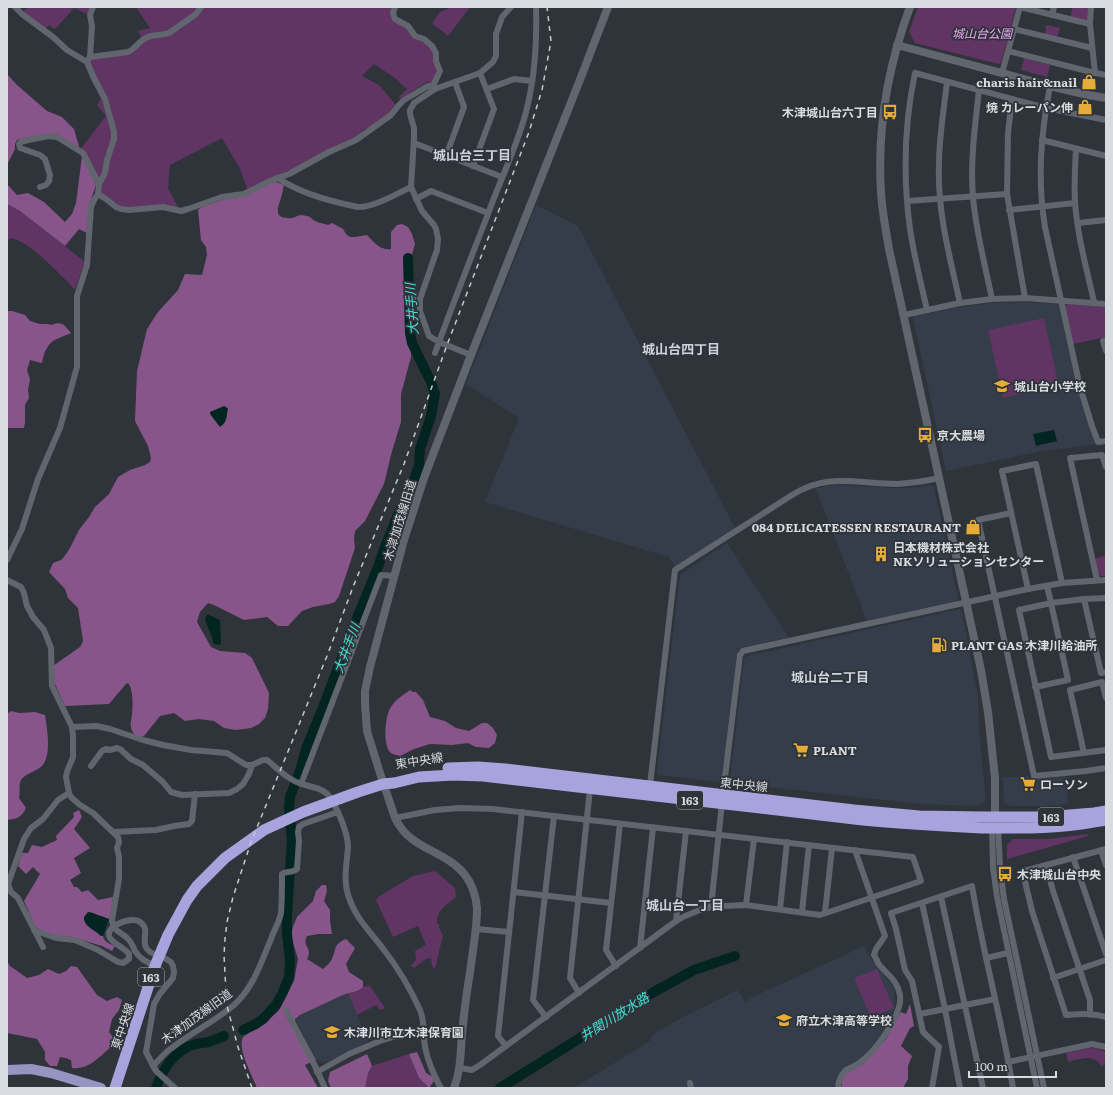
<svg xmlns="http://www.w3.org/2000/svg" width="1113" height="1095" font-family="Literata,'Noto Sans JP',serif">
<rect width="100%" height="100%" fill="#2f343b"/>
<g fill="#343d49">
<path d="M536 205 578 226 735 528 677 567 675 566 669 557 485 502 519 418 466 384Z"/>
<path d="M1026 302 1056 303 1059 305 1074 373 1081 398 1096 444 1038 452 946 471 913 318 915 316 960 307 993 303Z"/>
<path d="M841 485 896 488H910L931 485 934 487 958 599 957 602 867 621 816 489 826 486Z"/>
<path d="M727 543 789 638 738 650 723 779 719 782 659 775 657 772 680 575Z"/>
<path d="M959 609 962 612 978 697 980 740 986 801 977 806 920 804 732 783 730 780 744 658 747 656Z"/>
<path d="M1029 776 1031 779 1066 777 1068 804 1044 806H1011L1004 804 1003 777Z"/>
<path d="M864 946 868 954 890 982 894 989 895 999V1008L889 1024 865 1055 858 1061 844 1069 836 1081V1088H574L650 1041 652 1035 683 1017 712 1003 737 990 746 1002 753 997Z"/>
<path d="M348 993 368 1042 325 1063 316 1060 295 1022V1019L300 1015Z"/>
</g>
<g fill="#603463">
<path d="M29 7H94L92 16 74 8 55 29 49 25 45 29 22 12Z"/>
<path d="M136 7H200L199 9 168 31 142 38 138 31 150 28Z"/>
<path d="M202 7H395L392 13 431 46 439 69 433 82 430 83 427 82 400 99 399 97 407 89 395 78 374 64 362 76 379 85 396 105C387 117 375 124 362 131L360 135 248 191 240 169 222 138 170 165 168 188 179 209H130L117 205 100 192V186L116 135 88 61 91 59 129 53 143 41 165 35Z"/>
<path d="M449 7H470L448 36 432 23 440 12 450 8Z"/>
<path d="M918 7H1016L1001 63 998 64 915 43 909 32Z"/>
<path d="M1073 7H1089L1088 19 1085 21 1070 18Z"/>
<path d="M1046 25 1060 28 1057 37 1045 34Z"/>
<path d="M1024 58 1050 65 1047 77 1021 70Z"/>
<path d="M83 61 104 98 113 135 100 180 80 150 106 116 97 105 101 99 91 80Z"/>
<path d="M7 204 20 211 85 262 75 289 73 288 70 284C56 271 29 241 11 238L7 241Z"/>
<path d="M1067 304 1106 307V337L1073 344 1065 307Z"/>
<path d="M1044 318 1059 386 1003 398 988 330Z"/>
<path d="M1106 555V576H1101L1098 574 1095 559Z"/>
<path d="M1088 834V836L1007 859V845L1013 839H1049Z"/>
<path d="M435 871 455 888 456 897C446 906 437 909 437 924H439V928L443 935 435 969 432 966 431 958 426 959 414 968 411 966 416 960 415 951 426 945 418 926 393 937 376 900 378 897 413 876Z"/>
<path d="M877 969 894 1008 871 1018 854 978Z"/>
<path d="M370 986 385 1008 380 1010 376 1005 357 1015 348 993 357 992 363 987Z"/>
<path d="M1095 1048 1106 1052C1106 1058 1106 1063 1102 1067 1094 1053 1081 1059 1068 1062L1066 1053 1084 1049Z"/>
<path d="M409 1054 419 1078 428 1088H365L368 1073 372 1066Z"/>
</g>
<g fill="#87558a">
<path d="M7 74 17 85 47 111 62 117 74 129 80 150 48 134 17 140 15 144V149L7 165Z"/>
<path d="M82 156 96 185 89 205 87 233 79 229 65 246 20 211 7 204V184L17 195 28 193 44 202 65 222 72 214 76 203Z"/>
<path d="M276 182 284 185C283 188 283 191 282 194 280 204 271 218 288 218 293 219 296 216 301 215 304 215 307 216 310 217 317 224 320 222 328 225L332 223 343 229 346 234 350 237H355L367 235C373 241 380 251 391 249V232L397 225 402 224 408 227 412 234 415 244 406 275 408 284 413 291 418 293 414 306 411 357 401 394V422L392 451 384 484 365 521 355 531 354 539 355 548 339 596 335 602 329 604 313 607 302 611 288 626H278L267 617 244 620 214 605 208 603 200 612 197 622 211 647 220 651 245 653 252 658 269 693 268 709 265 718 259 724 251 728 236 730 224 728 214 721 199 719 185 721 174 713 160 716 144 736C138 739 132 734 131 727 130 724 131 724 131 721 133 711 134 690 128 683L126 684 109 704 65 706 55 684 53 666 80 647 83 641 78 608 68 598 65 589 49 572 53 563 61 560 64 557 70 548 79 530 89 517 95 507 109 494 118 477 130 470 145 465 150 462 151 458 148 446 135 421 137 371 147 329 158 312 178 290 185 274 202 275 207 255 206 247 201 240 198 210 202 207 271 183Z"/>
<path d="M7 311H12L25 315 30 321 40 324H48L51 325 58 323 62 324 64 325 71 333C63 337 51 339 47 348 44 352 43 359 42 363L30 360 27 370 30 379 28 390 29 398 25 405V422L24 428H7Z"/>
<path d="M410 690 413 692H416L423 700 430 717 445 721 456 728 469 731 482 723H487L493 728 497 735 495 743 489 748 476 747 468 743 452 745 430 744 414 749 400 756C396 755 391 754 389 751 383 741 385 716 391 707 395 700 403 695 410 690Z"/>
<path d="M11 711 19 713 35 712 45 715C47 728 52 755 42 766 36 772 22 774 20 783 19 787 20 793 19 798L26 808C22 817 17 819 7 820V714Z"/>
<path d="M79 810 82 817 74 829 90 848 74 858 81 873 70 880 74 887H77L82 892 88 890 98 900 113 897 110 917 109 919 99 916 91 912 87 925 96 931 101 936H103C104 942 110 944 115 946L112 951 102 946 72 937 57 936 40 930 35 926 24 901 40 874 33 867 26 874 18 866 22 853H28L32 845 42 847 57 840 56 836 74 817 73 813Z"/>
<path d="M322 885H326L327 891 324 901 330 910V920L332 934H318L307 936C303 945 308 945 309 952 309 954 308 957 307 959L323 969C326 966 330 963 332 959 337 947 333 945 346 939L355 948 346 964 349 972 363 981V987C355 994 353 991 343 995L300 1015 295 1019V1022L316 1060 305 1065 318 1088H257C252 1075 237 1049 243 1037L266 1022 279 1010 294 981 298 959 291 936 293 927 297 917 313 901 316 891Z"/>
<path d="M7 961 10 966 27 978 39 975 48 969 59 974 66 971 71 966 77 967 97 995 107 1001 117 997 122 1000 119 1010 112 1019 109 1032 113 1037 112 1046C99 1057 89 1070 72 1068L71 1060 66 1058 60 1057 57 1066H50L45 1060V1052L37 1039 7 1033Z"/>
<path d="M910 1004 914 1026 910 1028 901 1046 912 1056 908 1066V1079L903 1088H842V1081L844 1076 848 1072 863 1064 886 1039 901 1012 906 1014Z"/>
<path d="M417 1052 426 1073 433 1077 434 1081 429 1088 419 1078 409 1054Z"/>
<path d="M367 1054 372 1066 368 1073 365 1088H331L328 1081 330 1072Z"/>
</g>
<g fill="#022522">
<path d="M224 406 226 407 228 409C226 416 228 422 220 427L210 414V412Z"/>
<path d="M1054 430 1057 441 1036 446 1033 434Z"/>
<path d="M207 615H209L220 620 221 644 216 645 213 643C213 634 206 627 205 618Z"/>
<path d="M88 912C91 912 106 918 109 919L103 936H101C95 930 83 926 84 917Z"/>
</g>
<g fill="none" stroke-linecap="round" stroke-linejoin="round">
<g stroke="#022522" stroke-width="10">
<path d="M243 1030 254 1025 263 1019 276 1005 283 992 289 977 290 961 287 934V914L292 840 289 808 290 797 300 771 306 749 324 705 355 623 378 567 385 547 398 515 413 483 419 465 420 449 431 416 435 394 431 382 412 343 410 333 408 258"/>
<path d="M156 1088C162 1070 174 1051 193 1045 198 1043 204 1043 209 1042 214 1040 219 1038 224 1036"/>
<path d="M500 1088 652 993 694 970 735 956"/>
</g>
<g stroke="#61666e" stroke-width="6">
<path d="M395 7 393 13 395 19 408 26 415 36 424 39 432 46 436 53V61L440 71 433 86"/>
<path d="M1020 7 1090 24"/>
<path d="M1091 7 1090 24 1095 73"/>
<path d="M1052 15 1054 7"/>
<path d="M1014 29 1092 48"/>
<path d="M1008 51 1095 73 1106 75"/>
<path d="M90 57 92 26 90 15 93 7"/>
<path d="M87 62 90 57 128 52C135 49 139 41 146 38 153 34 161 36 169 33L196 14 201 7"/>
<path d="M1002 73 1020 7"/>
<path d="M947 82C944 109 939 137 939 164 937 211 950 258 960 303"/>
<path d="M1050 86C1041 134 1037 178 1045 227L1080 387 1092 426 1098 442 1106 441"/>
<path d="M487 89 514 79 532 81"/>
<path d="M979 90C975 126 970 162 973 197 976 232 985 265 992 299"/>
<path d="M1012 99 1008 133 1007 194 1025 298"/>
<path d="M1042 140 1106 156"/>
<path d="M414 143 502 177"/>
<path d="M1076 149C1075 166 1074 184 1075 201 1077 235 1087 270 1094 302"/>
<path d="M446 156 464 107 455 82"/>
<path d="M473 166 494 109 480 73"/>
<path d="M278 178C299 193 333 202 358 207 374 207 397 194 411 187"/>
<path d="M40 187 46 185 49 181 50 175 45 159 40 155 20 148 19 144 21 142 28 140 49 136 57 137 83 153 99 184"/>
<path d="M98 194 106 199 116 207 121 209 129 210 163 207 181 211 188 209 222 197 244 194 270 181 278 178 289 174 329 152 356 140 391 115 399 105 404 100 428 86H433L435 89"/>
<path d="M416 199 431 191 488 213"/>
<path d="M907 201 1007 194"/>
<path d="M1009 210 1075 203"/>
<path d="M1078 223 1106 220"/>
<path d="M927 310C921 283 914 256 910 229 903 177 904 125 915 73L1046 108 1106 120"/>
<path d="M904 315 960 303 992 299 1025 298 1106 304"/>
<path d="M1106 340 1103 341 1106 351"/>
<path d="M435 353C452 306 470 260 488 214 500 180 517 147 526 112 535 78 537 42 536 7"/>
<path d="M471 355 439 342 429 336 420 311V299L437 250 438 239 436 229 434 225 422 211 411 187 414 138V128L410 114V110L414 103 435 89 480 73 493 62 496 56V34L502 17 511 7"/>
<path d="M1011 513 978 520 1034 776 1086 771 1106 768"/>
<path d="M7 560 22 529 38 479 60 428 77 367V296L87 265 91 207 94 200 98 194 99 184 105 173 107 160 114 139V132L105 99 94 78 87 62 67 50 53 37 22 14 15 7"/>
<path d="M7 580 21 587 24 593 27 606 33 617 44 630 51 648 52 686 72 727 73 735V757L67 772 66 777 69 793 71 797 80 805 93 813 118 837 119 842 117 848 119 857V879L112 920C115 935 121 930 129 940 132 943 133 947 135 951 140 959 147 962 155 966"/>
<path d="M1097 580 1070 458 1102 455 1106 467"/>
<path d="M1047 586 1051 603 1019 610 1051 757 1106 750"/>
<path d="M1028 589 1002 471 1036 464 1062 583"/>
<path d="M1106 598 1084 599 1101 673 1106 672"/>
<path d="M1035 687 1068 680 1051 603 1084 599"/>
<path d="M72 727 97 726 110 729 143 740 163 745 191 750 227 753 246 765H252L263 760H267C278 769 288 780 302 784 311 787 323 788 329 796 337 807 348 833 348 847 347 863 343 879 348 895 355 918 370 931 384 950 398 968 410 988 420 1010 426 1025 422 1037 426 1051 428 1061 436 1080 441 1088"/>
<path d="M1084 753 1070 690 1102 682 1106 698"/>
<path d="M91 766 102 751 106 749 110 750 117 748 120 749 131 759 143 765 163 782 171 792 182 795 229 793 237 789 243 784 249 774 252 765"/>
<path d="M301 784 381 575 395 576"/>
<path d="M650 785 675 570 792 495C829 472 857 484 897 484 911 483 926 481 939 478"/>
<path d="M723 794 740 655 743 651 1028 589 1062 583 1106 580"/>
<path d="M395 818 435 810 460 808 493 809 860 851 913 857 921 881 820 915 746 905 723 906 711 907 700 910 685 916 676 921 480 1065 472 1070 460 1068"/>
<path d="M992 826 993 867 997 897 1037 1088"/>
<path d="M998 826 1000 868 1004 899 1044 1088"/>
<path d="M114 832 134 831 156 830 174 826 189 824 192 821 195 794"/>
<path d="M1106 849 1024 871 1023 873 1032 911 1066 1015C1080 1014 1093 1013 1106 1017"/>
<path d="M1101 850 1106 865"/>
<path d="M1073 857 1106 954"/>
<path d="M1046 865 1053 891 1090 1000V1014"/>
<path d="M514 892 611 903"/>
<path d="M941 897 983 1088"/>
<path d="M922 903 945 1009 960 1088"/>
<path d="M746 905 754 839"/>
<path d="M711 907 722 803"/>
<path d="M780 909 787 842"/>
<path d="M802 912 809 845"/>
<path d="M825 913 832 848"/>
<path d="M676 921 686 831"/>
<path d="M476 929 509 932"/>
<path d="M34 930 56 938 75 940 98 950 118 962 123 963 129 959V954C125 948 110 942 109 936 106 925 133 916 140 922 153 931 136 944 152 953"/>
<path d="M43 947 18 898 11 892 8 884 24 839 31 828 43 819 58 800 69 793"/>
<path d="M640 948 653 828"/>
<path d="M986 958 1008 953"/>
<path d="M166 959 171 962 173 966 174 972 173 978 159 995 154 1004 146 1052 156 1071 175 1088"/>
<path d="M616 966 606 950 620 824"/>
<path d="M1053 978 1106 960"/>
<path d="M579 993 570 978 590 789"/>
<path d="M286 1010 315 1066 325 1088"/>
<path d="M920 1014 995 999"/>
<path d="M546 1017 533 1000 554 816"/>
<path d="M506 1046 498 1036 522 812"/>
<path d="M1008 1062 1092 1044 1106 1047"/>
<path d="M153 1066C160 1059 165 1052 173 1047 193 1032 215 1021 234 1005 253 988 261 963 271 939 274 930 279 923 281 913 282 900 282 887 282 874 287 870 291 874 297 869L299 841 298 832 299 827 303 824 338 812"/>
<path d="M317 1072 349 1054 380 1041 406 1033 425 1031"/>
<path d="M690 1083 691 1088"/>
<path d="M839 1088C837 1083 841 1075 845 1071 848 1068 854 1067 858 1064 874 1053 903 1015 900 995 897 979 887 975 878 963 877 960 875 957 874 955L876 949 885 936 855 850"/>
<path d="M932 1088 939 1047 923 1032 912 981 905 970 896 929 891 913 972 886C983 954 1002 1020 1013 1088"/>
</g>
<g stroke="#61666e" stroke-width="8">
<path d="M910 7C888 66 877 129 881 192 882 211 886 231 889 249L981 670 988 712 995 778V817"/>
<path d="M897 45 1050 86 1088 95 1106 98"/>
<path d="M454 1088C462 1068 460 1047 463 1025 465 1000 470 975 473 950 475 937 477 922 477 908 476 897 472 884 465 875 451 857 429 852 412 839 405 834 399 826 395 818L379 770 367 731 365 704V691L370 667 404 540 424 478 471 355 583 72 608 7"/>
</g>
<path stroke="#9794c1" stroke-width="10" d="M7 1070 31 1069 51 1073 101 1088"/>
<g stroke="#a9a3dd" stroke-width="11">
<path d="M448 768 478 767 505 769 854 810 919 816 982 817H1045L1094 813 1106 811"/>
<path d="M115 1088 155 966 168 935 187 900 197 886 225 858 264 830 303 812 358 792 383 784 394 783 419 777 453 775 483 776 863 820C903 824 942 826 982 828 1009 828 1037 829 1064 826 1078 825 1092 822 1106 820"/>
</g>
<path stroke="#c6c9ce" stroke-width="1.5" stroke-dasharray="5 5" stroke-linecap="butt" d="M252 1088 238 1047 227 1006 226 992 224 955 225 939 227 922 233 897 251 842 327 656 353 587 404 464 447 345 529 132 542 90 551 41 547 7"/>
</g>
<defs>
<symbol id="shop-bare" viewBox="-9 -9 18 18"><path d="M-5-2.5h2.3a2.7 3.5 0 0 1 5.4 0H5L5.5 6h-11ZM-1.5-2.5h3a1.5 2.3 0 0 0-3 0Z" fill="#e6ad36" stroke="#2f343b" stroke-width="2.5" paint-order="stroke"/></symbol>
<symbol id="bus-bare" viewBox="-9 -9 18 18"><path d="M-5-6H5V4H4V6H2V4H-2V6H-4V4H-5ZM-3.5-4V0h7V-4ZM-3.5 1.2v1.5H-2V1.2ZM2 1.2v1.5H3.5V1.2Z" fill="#e6ad36" stroke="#2f343b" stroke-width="2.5" paint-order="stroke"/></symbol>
<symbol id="school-bare" viewBox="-9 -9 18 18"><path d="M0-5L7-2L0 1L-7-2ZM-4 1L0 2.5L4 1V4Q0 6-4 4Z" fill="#e6ad36" stroke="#2f343b" stroke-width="2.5" paint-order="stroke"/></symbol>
<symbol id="building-bare" viewBox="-9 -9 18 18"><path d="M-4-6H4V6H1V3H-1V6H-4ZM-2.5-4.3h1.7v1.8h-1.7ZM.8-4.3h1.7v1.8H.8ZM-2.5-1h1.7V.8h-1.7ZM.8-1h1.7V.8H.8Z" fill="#e6ad36" stroke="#2f343b" stroke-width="2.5" paint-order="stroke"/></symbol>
<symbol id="fuel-bare" viewBox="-9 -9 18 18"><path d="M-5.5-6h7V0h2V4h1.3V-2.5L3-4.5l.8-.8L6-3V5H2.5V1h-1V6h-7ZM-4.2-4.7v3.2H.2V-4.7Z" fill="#e6ad36" stroke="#2f343b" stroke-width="2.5" paint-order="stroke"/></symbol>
<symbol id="supermarket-bare" viewBox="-9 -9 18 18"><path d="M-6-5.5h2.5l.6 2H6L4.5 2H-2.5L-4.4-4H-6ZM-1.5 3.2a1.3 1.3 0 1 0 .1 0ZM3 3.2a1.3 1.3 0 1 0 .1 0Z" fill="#e6ad36" stroke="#2f343b" stroke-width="2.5" paint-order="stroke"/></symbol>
</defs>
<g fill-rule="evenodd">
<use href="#shop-bare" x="1078" y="71" width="22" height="22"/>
<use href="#shop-bare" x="1074" y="96" width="22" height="22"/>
<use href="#bus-bare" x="879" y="101" width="22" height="22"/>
<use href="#school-bare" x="991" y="375" width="22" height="22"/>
<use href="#bus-bare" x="914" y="424" width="22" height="22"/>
<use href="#shop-bare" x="962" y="516" width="22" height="22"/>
<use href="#building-bare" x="870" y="543" width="22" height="22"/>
<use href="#fuel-bare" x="928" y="634" width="22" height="22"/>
<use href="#supermarket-bare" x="790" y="739" width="22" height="22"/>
<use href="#supermarket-bare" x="1017" y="773" width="22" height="22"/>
<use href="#bus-bare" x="994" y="863" width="22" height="22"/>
<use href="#school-bare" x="773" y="1009" width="22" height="22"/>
<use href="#school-bare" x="321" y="1021" width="22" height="22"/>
</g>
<g text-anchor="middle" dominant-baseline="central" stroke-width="3.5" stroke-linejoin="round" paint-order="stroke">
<g fill="#2f343b" stroke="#a5a9ae" stroke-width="1">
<rect x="677" y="791" width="26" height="18" rx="3"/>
<rect x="1038" y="808" width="26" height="18" rx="3"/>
<rect x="138" y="968" width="26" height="18" rx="3"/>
</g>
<g font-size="11" font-weight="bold" fill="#d8dbe0">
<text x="690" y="800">163</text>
<text x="1051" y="817">163</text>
<text x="151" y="977">163</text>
</g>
<g font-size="12" font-style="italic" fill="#f1a8f5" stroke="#2f343b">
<text x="982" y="33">城山台公園</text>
</g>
<g font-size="12" font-weight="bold" fill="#d8dbe0" stroke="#2f343b" text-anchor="start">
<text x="1077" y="82" text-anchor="end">charis hair&amp;nail</text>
<text x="1073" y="107" text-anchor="end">焼 カレーパン伸</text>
<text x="878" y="112" text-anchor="end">木津城山台六丁目</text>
<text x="1014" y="386">城山台小学校</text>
<text x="937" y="435">京大農場</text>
<text x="961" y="527" text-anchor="end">084 DELICATESSEN RESTAURANT</text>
<text x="893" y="547">日本機材株式会社<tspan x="893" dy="14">NKソリューションセンター</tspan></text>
<text x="951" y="645">PLANT GAS 木津川給油所</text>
<text x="813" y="750">PLANT</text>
<text x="1040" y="784">ローソン</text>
<text x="1017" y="874">木津城山台中央</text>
<text x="796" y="1020">府立木津高等学校</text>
<text x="344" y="1032">木津川市立木津保育園</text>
</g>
<g font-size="12" fill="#d8dbe0" stroke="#2f343b">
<text transform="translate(399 520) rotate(-73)">木津加茂線旧道</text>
<text transform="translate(419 760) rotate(-9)">東中央線</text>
<text transform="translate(744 784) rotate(6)">東中央線</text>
<text transform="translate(196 1016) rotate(-36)">木津加茂線旧道</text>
<text transform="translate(122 1026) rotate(-72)">東中央線</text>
</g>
<g font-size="13" font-weight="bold" fill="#ccd3db" stroke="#2f343b">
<text x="472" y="154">城山台三丁目</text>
<text x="681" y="348">城山台四丁目</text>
<text x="830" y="676">城山台二丁目</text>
<text x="685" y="904">城山台一丁目</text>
</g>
<g font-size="13" font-style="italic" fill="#42e1d2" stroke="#2f343b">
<text transform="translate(411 309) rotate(-94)">大井手川</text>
<text transform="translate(346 648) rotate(-69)">大井手川</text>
<text transform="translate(614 1016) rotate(-32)">井関川放水路</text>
</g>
</g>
<rect width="1113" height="1095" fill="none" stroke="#d8dbe0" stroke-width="16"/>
<path d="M969 1071v6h87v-6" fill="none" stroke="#d8dbe0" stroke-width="2"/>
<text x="975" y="1071" font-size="12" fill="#d8dbe0" stroke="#2f343b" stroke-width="3" paint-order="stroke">100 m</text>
</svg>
